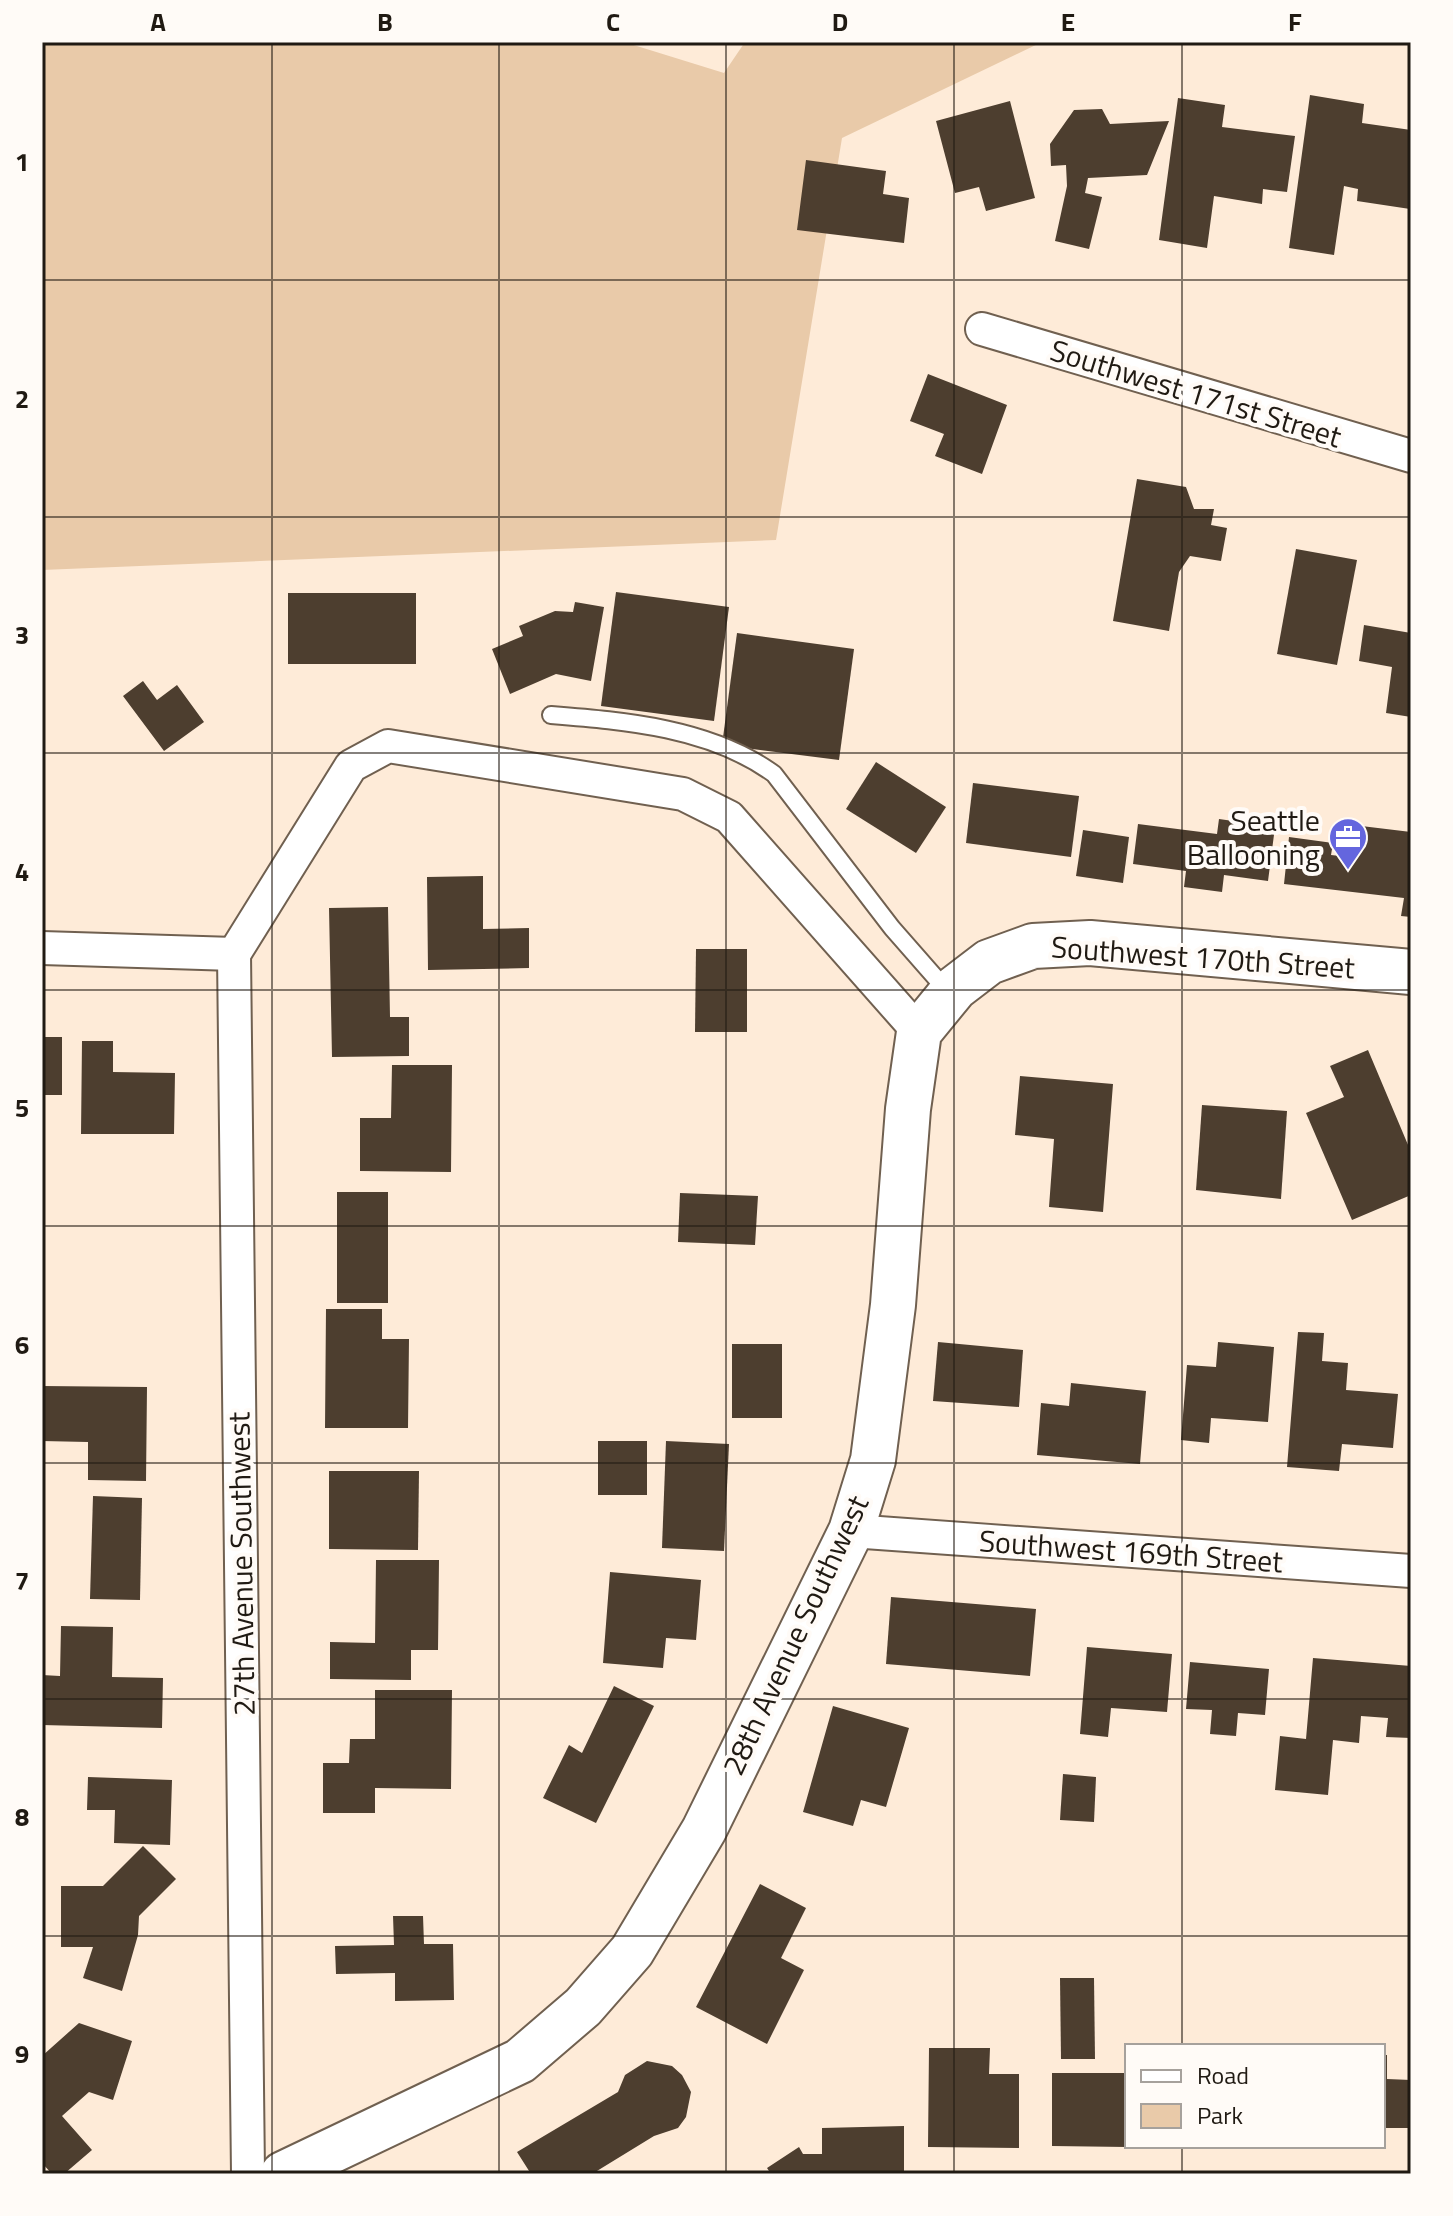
<svg xmlns="http://www.w3.org/2000/svg" width="1453" height="2216" font-family="'Titillium Web',sans-serif">
<rect width="100%" height="100%" fill="#feebd8"/>
<path fill="#e9caa9" d="M42 42H624L724 73 745 42H1042L842 138 776 540 42 570Z"/>
<g fill="#4d3e2f">
<path d="M1310 95 1364 104 1362 123 1411 130 1410 209 1357 201 1358 189 1344 186 1334 255 1289 248Z"/>
<path d="M1178 98 1225 105 1222 127 1295 136 1287 192 1263 189 1262 204 1214 196 1207 248 1159 240Z"/>
<path d="M1010 101 1035 198 986 211 979 187 955 193 936 121Z"/>
<path d="M1102 109 1110 124 1169 121 1147 175 1088 178 1085 193 1102 197 1089 249 1055 241 1067 186 1066 165 1051 166 1050 144 1074 110Z"/>
<path d="M806 160 886 171 883 194 909 198 904 243 797 230Z"/>
<path d="M928 374 1007 405 982 474 935 456 944 434 910 421Z"/>
<path d="M1137 479 1186 487 1194 509H1214L1211 525 1227 528 1221 561 1190 556 1179 572 1169 631 1113 621Z"/>
<path d="M1296 549 1357 560 1337 665 1277 654Z"/>
<path d="M616 592 729 607 714 721 601 706Z"/>
<rect x="288" y="593" width="128" height="71"/>
<path d="M575 602 604 607 591 681 556 674 510 694 492 649 523 636 519 626 555 611 573 612Z"/>
<path d="M1364 625 1411 633V717L1386 713 1392 667 1359 661Z"/>
<path d="M737 633 854 649 839 760 722 745Z"/>
<path d="M143 681 157 700 177 685 204 722 164 751 123 696Z"/>
<path d="M876 762 946 807 916 853 846 809Z"/>
<path d="M973 783 1079 796 1071 857 966 843Z"/>
<path d="M1219 819 1275 827 1268 881 1224 875 1222 892 1184 887 1186 871 1133 864 1138 824 1217 834Z"/>
<path d="M1353 825 1411 832V917L1401 916 1404 898 1284 884 1289 837 1333 843 1331 855 1349 857Z"/>
<path d="M1083 830 1129 837 1123 883 1076 876Z"/>
<path d="M483 876V929L529 928V968L428 970 427 877Z"/>
<path d="M388 907 390 1017H409V1056L332 1057 329 908Z"/>
<path d="M696 949H747V1032H695Z"/>
<rect x="42" y="1037" width="20" height="58"/>
<path d="M82 1041H113V1072L175 1073 174 1134H81Z"/>
<path d="M1368 1050 1411 1152V1195L1352 1220 1306 1113 1344 1097 1330 1066Z"/>
<path d="M392 1065H452L451 1172 360 1171V1118H391Z"/>
<path d="M1020 1076 1113 1084 1103 1212 1049 1207 1054 1139 1015 1135Z"/>
<path d="M1202 1105 1287 1111 1281 1199 1196 1190Z"/>
<rect x="337" y="1192" width="51" height="111"/>
<path d="M680 1193 758 1196 755 1245 678 1242Z"/>
<path d="M326 1309H382V1339H409L408 1428H325Z"/>
<path d="M1298 1332 1324 1333 1322 1361 1348 1363 1346 1390 1398 1394 1393 1448 1342 1444 1339 1471 1287 1467Z"/>
<path d="M938 1342 1023 1350 1019 1407 933 1401Z"/>
<path d="M1218 1342 1274 1347 1268 1422 1211 1418 1209 1443 1181 1440 1187 1365 1216 1367Z"/>
<rect x="732" y="1344" width="50" height="74"/>
<path d="M1071 1383 1146 1391 1140 1464 1037 1455 1041 1403 1069 1406Z"/>
<path d="M42 1386 147 1387 146 1481 88 1480V1442L42 1441Z"/>
<rect x="598" y="1441" width="49" height="54"/>
<path d="M666 1441 729 1444 724 1551 662 1548Z"/>
<path d="M329 1471H419L418 1550 329 1549Z"/>
<path d="M93 1496 142 1498 140 1600 90 1599Z"/>
<path d="M376 1560H439L438 1650H411V1680L330 1679V1642L375 1643Z"/>
<path d="M610 1572 701 1580 696 1640 666 1638 663 1668 603 1663Z"/>
<path d="M891 1597 1036 1609 1030 1676 886 1664Z"/>
<path d="M61 1626 113 1627 112 1677 163 1678 162 1728 42 1725V1675L60 1676Z"/>
<path d="M1087 1647 1172 1654 1167 1712 1111 1708 1108 1737 1080 1734Z"/>
<path d="M1313 1658 1411 1666V1738L1386 1737 1388 1718 1361 1716 1359 1743 1333 1740 1328 1795 1275 1790 1280 1736 1306 1739Z"/>
<path d="M1190 1662 1269 1669 1265 1715 1238 1713 1236 1736 1210 1734 1212 1710 1186 1709Z"/>
<path d="M614 1686 654 1706 596 1823 543 1798 569 1745 582 1753Z"/>
<path d="M375 1690H452L451 1789 375 1788V1813H323V1763H349L350 1739H375Z"/>
<path d="M833 1706 909 1728 886 1807 861 1800 853 1826 803 1812Z"/>
<path d="M1063 1774 1096 1777 1094 1822 1060 1820Z"/>
<path d="M88 1777 172 1780 170 1845 114 1843 115 1810H87Z"/>
<path d="M143 1846 176 1879 139 1916 138 1935 122 1991 83 1978 93 1947H61V1886H103Z"/>
<path d="M760 1884 806 1908 781 1958 804 1970 767 2044 696 2007Z"/>
<path d="M393 1916H423L424 1944H453L454 2000 395 2001V1973L336 1974 335 1946 394 1945Z"/>
<path d="M1060 1978H1094L1095 2059H1061Z"/>
<path d="M79 2023 132 2041 113 2100 89 2092 62 2116 92 2150 64 2174H52L42 2163V2056Z"/>
<path d="M929 2048H990L989 2074H1019V2148L928 2147Z"/>
<path d="M1383 2055H1387V2079L1411 2080V2128H1383Z"/>
<path d="M647 2061 672 2066 682 2075 691 2092 686 2117 678 2128 654 2136 592 2174H531L517 2152 618 2092 625 2075Z"/>
<path d="M1052 2073H1127V2147L1052 2146Z"/>
<path d="M904 2126V2174H771L767 2168 799 2147 803 2154H822V2128Z"/>
</g>
<g fill="none" stroke-linecap="round" stroke-linejoin="round">
<defs>
<path id="lane" d="M551 715C626 721 711 728 774 774L892 928 949 993"/>
<g id="street">
<path d="M982 329 1411 456"/>
<path d="M42 948 234 954 351 766 388 746 683 794 729 817 919 1032"/>
<path d="M234 954 248 2174"/>
<path d="M851 1531 1411 1571"/>
</g>
<path id="secondary" d="M283 2174 520 2061 583 2007 632 1951 704 1830 851 1531 873 1460 893 1305 908 1109 919 1032 955 988 989 962 1033 946 1090 943 1411 972"/>
</defs>
<use href="#lane" stroke="#706050" stroke-width="20"/>
<use href="#street" stroke="#706050" stroke-width="36"/>
<use href="#secondary" stroke="#706050" stroke-width="48"/>
<use href="#lane" stroke="#fff" stroke-width="16"/>
<use href="#street" stroke="#fff" stroke-width="32"/>
<use href="#secondary" stroke="#fff" stroke-width="44"/>
</g>
<path fill="none" stroke="#201a13" stroke-width="2" stroke-opacity="0.55" d="M272 42V2174M499 42V2174M726 42V2174M954 42V2174M1182 42V2046M42 280H1411M42 517H1411M42 753H1411M42 990H1411M42 1226H1411M42 1463H1411M42 1699H1411M42 1936H1411M1182 2146V2174"/>
<defs>
<symbol id="office-pin" viewBox="-11 -11 22 30"><path d="M0 17L-7.5 6A9.5 9.5 0 1 1 7.5 6Z" fill="#6466de" stroke="#fffbf7"/><path d="M-6-3h4V-5.5h4V-3h4V5H-6ZM-1-4.5V-3h2v-1.5ZM-6 0V1H6V0Z" fill="#fff"/></symbol>
</defs>
<g fill-rule="evenodd">
<use href="#office-pin" x="1326" y="815" width="44" height="60"/>
</g>
<g text-anchor="middle" dominant-baseline="central" stroke-width="8" stroke-linejoin="round" paint-order="stroke">
<g font-size="30" fill="#201a13" stroke="#fffbf7">
<text transform="translate(1196 393) rotate(17)">Southwest 171st Street</text>
<text transform="translate(1203 957) rotate(4)">Southwest 170th Street</text>
<text transform="translate(1131 1551) rotate(4)">Southwest 169th Street</text>
<text transform="translate(241 1564) rotate(-91)">27th Avenue Southwest</text>
<text transform="translate(795 1635) rotate(-65)">28th Avenue Southwest</text>
</g>
<g font-size="30" fill="#201a13" stroke="#fffbf7" text-anchor="end">
<text x="1320" y="820">Seattle<tspan x="1320" dy="34">Ballooning</tspan></text>
</g>
</g>
<rect width="1453" height="2216" fill="none" stroke="#fffbf7" stroke-width="88"/>
<rect x="1125" y="2044" width="260" height="104" fill="#fffbf7" stroke="#a6a19c" stroke-width="2"/>
<rect x="1141" y="2070" width="40" height="12" fill="#ffffff" stroke="#a6a19c" stroke-width="2"/>
<text x="1197" y="2084" font-size="24" fill="#201a13">Road</text>
<rect x="1141" y="2104" width="40" height="24" fill="#e9caa9" stroke="#a6a19c" stroke-width="2"/>
<text x="1197" y="2124" font-size="24" fill="#201a13">Park</text>
<rect x="44" y="44" width="1365" height="2128" fill="none" stroke="#201a13" stroke-width="3"/>
<g font-size="26" text-anchor="middle" font-weight="bold" fill="#201a13">
<text x="158" y="31">A</text>
<text x="385" y="31">B</text>
<text x="613" y="31">C</text>
<text x="840" y="31">D</text>
<text x="1068" y="31">E</text>
<text x="1295" y="31">F</text>
<text x="22" y="171">1</text>
<text x="22" y="408">2</text>
<text x="22" y="644">3</text>
<text x="22" y="881">4</text>
<text x="22" y="1117">5</text>
<text x="22" y="1354">6</text>
<text x="22" y="1590">7</text>
<text x="22" y="1826">8</text>
<text x="22" y="2063">9</text>
</g>
</svg>
